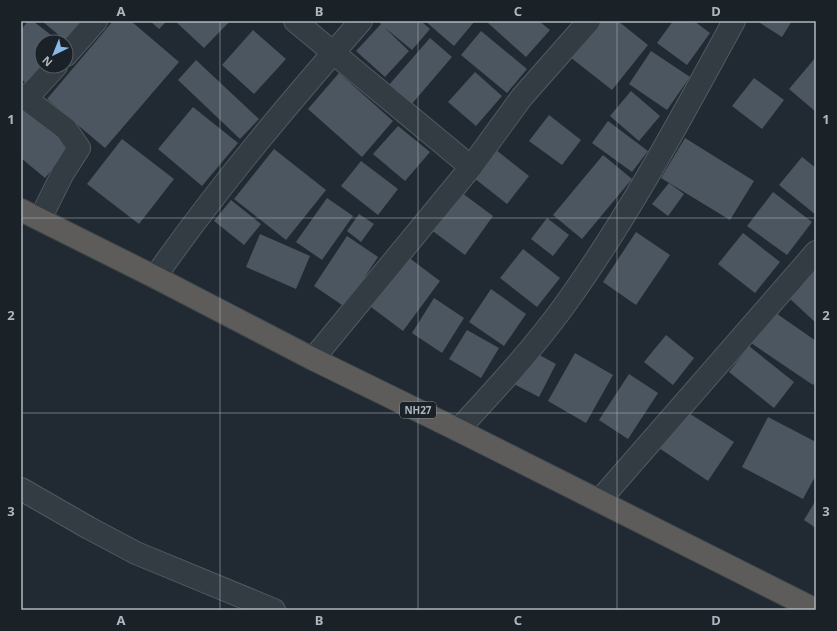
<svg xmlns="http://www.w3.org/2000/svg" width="837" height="631" font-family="'Noto Sans',sans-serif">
<rect width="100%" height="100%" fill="#212a32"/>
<g fill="#4c5660">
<path d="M28 21H33L60 42H42V66L31 88 21 79V30Z"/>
<path d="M42 21H85L67 42Z"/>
<path d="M113 21H131L179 62 105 148 47 99Z"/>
<path d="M150 21H167L159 29Z"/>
<path d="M175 21H230L204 48Z"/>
<path d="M380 21H421L430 29 412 50 384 27 409 51 385 77 356 51 381 24 379 22Z"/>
<path d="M425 21H473L474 22 454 46Z"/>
<path d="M489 21H539L550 30 526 57 488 23Z"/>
<path d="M599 21H618L648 45 612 90 570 57Z"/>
<path d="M673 21H694L710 33 687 65 657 43Z"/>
<path d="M757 21H792L782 37Z"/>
<path d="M253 30 286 59 254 94 222 65Z"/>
<path d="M481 31 527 69 507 93 461 55Z"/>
<path d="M430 38 452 57 410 106 388 86Z"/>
<path d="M651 51 690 77 667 110 629 84Z"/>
<path d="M816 57V112L789 89Z"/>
<path d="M196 60 259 119 240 139 178 80Z"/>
<path d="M475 72 502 96 476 126 448 102Z"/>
<path d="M339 73 393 121 362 157 308 109Z"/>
<path d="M754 78 784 100 762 129 732 106Z"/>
<path d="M631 91 660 116 639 141 610 116Z"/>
<path d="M27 106 73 144 45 178 21 158V113Z"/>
<path d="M193 107 238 143 202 186 158 149Z"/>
<path d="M549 115 581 140 562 165 529 141Z"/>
<path d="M608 121 648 151 632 172 592 143Z"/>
<path d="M398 126 430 152 405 181 373 154Z"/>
<path d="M685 138 754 181 730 220 661 178Z"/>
<path d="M122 139 174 179 139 224 87 184Z"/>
<path d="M274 149 326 190 286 240 234 199Z"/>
<path d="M496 150 529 176 507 204 474 178Z"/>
<path d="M603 155 632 179 582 239 553 215Z"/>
<path d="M802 157 816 168V215L779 185Z"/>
<path d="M361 161 398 189 378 215 341 186Z"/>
<path d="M669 183 684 194 668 216 652 204Z"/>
<path d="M458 190 493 216 465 255 430 229Z"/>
<path d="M773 192 812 222 787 255 747 226Z"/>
<path d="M327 198 353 216 322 260 296 242Z"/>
<path d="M231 200 261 224 244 245 214 221Z"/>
<path d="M359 214 374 224 361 242 347 231Z"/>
<path d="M547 218 569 235 553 256 531 239Z"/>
<path d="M636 232 670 255 636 305 603 282Z"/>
<path d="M743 233 780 262 755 293 718 264Z"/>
<path d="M260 234 310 256 296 289 246 267Z"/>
<path d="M347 236 378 257 345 307 314 286Z"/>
<path d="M523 249 560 278 537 307 500 278Z"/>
<path d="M408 257 440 281 403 331 371 307Z"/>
<path d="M816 266V323L788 297Z"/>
<path d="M491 289 526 314 504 346 469 322Z"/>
<path d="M434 298 464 318 442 353 412 333Z"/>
<path d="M773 311 816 341V381L813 385 751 343Z"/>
<path d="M467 330 499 348 481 378 449 359Z"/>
<path d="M666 335 694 358 673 385 644 362Z"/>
<path d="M749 346 794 382 774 408 729 372Z"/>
<path d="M530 350 556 364 539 397 512 383Z"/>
<path d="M575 353 613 375 586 423 548 401Z"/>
<path d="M629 374 658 393 628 439 599 420Z"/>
<path d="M684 410 734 442 708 481 659 448Z"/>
<path d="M768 417 816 442V475L803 499 742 467Z"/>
<path d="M816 500V528L804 520Z"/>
</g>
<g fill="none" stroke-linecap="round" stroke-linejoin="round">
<defs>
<g id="minor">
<path d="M295 21 471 167"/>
<path d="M66 55 96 21"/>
<path d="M21 95 66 129 79 148 63 173 40 219"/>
<path d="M26 99 56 66"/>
<path d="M155 277C218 187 289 103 361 21"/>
<path d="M313 359 471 167 522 97 589 21"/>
<path d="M458 430C495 390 532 350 564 306 629 216 681 118 734 21"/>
<path d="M21 489 89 528 136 553 274 610"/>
<path d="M599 501 816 252"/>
</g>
<path id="trunk" d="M21 210 155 277 313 359 458 430 816 610"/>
</defs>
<use href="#minor" stroke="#515a61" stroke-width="24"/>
<use href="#trunk" stroke="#3e474d" stroke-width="24"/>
<use href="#minor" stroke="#343c43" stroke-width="22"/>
<use href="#trunk" stroke="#5d5c5a" stroke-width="22"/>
</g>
<path fill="none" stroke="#aeb7c0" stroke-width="1" stroke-opacity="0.55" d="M220 21V610M418 21V610M617 21V610M21 218H816M21 413H816"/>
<g text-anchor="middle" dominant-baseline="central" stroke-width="3" stroke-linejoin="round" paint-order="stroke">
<rect fill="#1a2127" stroke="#828a92" stroke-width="1" x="400" y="402" width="36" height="16" rx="3"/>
<g font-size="10" font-weight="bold" fill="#aeb7c0">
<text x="418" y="410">NH27</text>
</g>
</g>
<rect width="837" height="631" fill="none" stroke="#1a2127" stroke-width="44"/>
<g transform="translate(54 54) rotate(223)"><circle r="19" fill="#1a2127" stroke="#555d64"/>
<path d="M0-3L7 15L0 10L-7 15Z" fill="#8ab8e9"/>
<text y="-6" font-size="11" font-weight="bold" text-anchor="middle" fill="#aeb7c0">N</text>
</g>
<rect x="22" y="22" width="793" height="587" fill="none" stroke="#aeb7c0" stroke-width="1.5"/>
<g font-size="13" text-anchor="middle" font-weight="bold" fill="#aeb7c0">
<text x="121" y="16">A</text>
<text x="319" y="16">B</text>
<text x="518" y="16">C</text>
<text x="716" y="16">D</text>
<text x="11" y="124">1</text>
<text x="826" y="124">1</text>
<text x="11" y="320">2</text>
<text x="826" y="320">2</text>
<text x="11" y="516">3</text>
<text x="826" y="516">3</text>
<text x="121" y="625">A</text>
<text x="319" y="625">B</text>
<text x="518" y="625">C</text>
<text x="716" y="625">D</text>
</g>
</svg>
